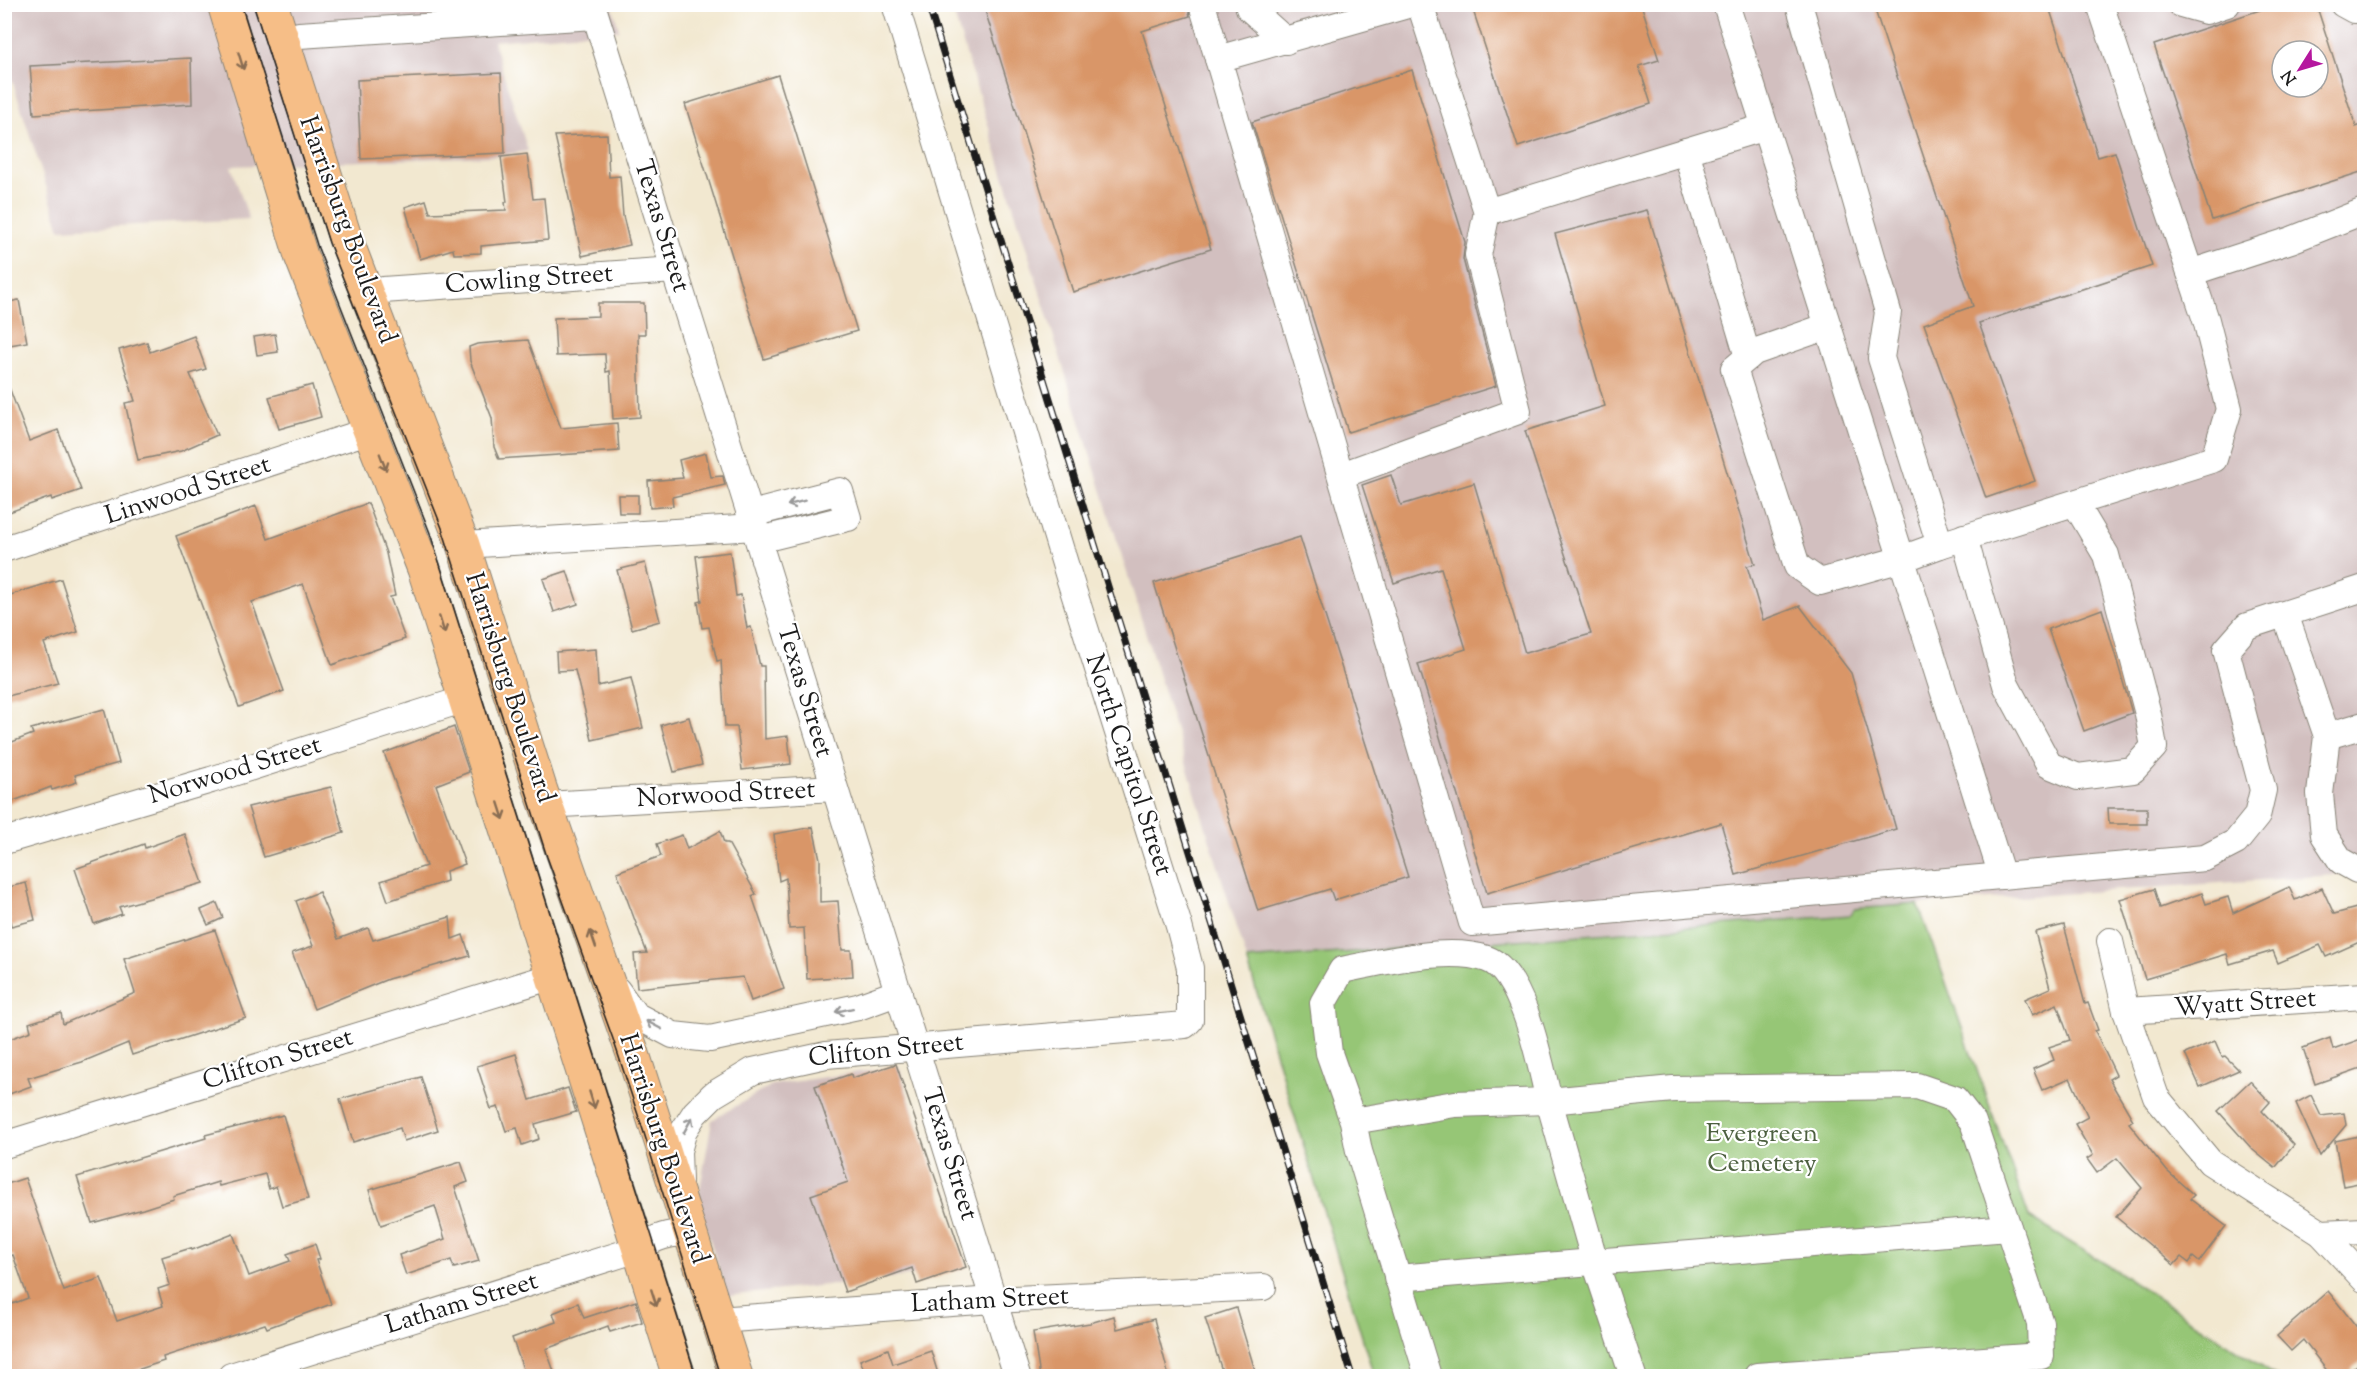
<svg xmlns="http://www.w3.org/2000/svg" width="2369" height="1381" font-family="'Sorts Mill Goudy',serif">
<rect width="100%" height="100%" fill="#fff"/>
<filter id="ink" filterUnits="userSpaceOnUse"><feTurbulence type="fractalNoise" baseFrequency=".0167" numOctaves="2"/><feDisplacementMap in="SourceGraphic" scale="12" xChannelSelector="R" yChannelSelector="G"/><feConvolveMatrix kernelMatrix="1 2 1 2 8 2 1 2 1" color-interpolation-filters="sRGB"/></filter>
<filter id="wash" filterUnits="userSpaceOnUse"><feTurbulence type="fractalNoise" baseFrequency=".008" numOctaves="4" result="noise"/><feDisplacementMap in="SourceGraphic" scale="24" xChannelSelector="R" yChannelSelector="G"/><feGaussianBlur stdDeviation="1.35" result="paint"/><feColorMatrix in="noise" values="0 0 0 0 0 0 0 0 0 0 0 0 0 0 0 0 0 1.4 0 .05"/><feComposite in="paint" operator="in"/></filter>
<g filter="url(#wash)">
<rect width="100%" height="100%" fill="#f2e8d0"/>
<g fill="#d2bfbf" fill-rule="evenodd">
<path d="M612 4 619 30 493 41 528 151 496 156 231 166 249 219 60 229 5 58 4 5Z"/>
<path d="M951 5H2364V873L1918 904 1854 909 1851 915 1247 960ZM2282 51H2318V87H2282Z"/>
<path d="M899 1066 962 1270 727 1296 698 1200 712 1120 772 1085Z"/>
</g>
<path fill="#96c676" stroke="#597149" stroke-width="1.5" d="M1918 904 2029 1217 2117 1271 2276 1376H1374L1247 960 1851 915 1854 909Z"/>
<g id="blocks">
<g fill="#d99668" fill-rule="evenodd">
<path d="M983 4H1187L1190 16 1142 31 1211 249 1073 292Z"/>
<path d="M1471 4H1641L1659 60 1639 66 1651 104 1518 147Z"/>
<path d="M1873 4H2048L2098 157 2115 152 2152 266 1979 323 2035 481 1986 498 1924 324 1973 306Z"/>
<path d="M2278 4H2316L2356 127 2364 124V171L2212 220 2154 45ZM2282 51H2318V87H2282Z"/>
<path d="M191 58 192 104 34 114 30 66Z"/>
<path d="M1412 70 1465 242 1463 259 1496 386 1348 432 1252 122Z"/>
<path d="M501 73 505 153 361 159 357 80Z"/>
<path d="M778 75 857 331 764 359 685 104Z"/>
<path d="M607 134 609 177 620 176 623 216 630 245 582 256 555 136Z"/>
<path d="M527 154 533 199 544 198 548 240 481 246V253L454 254 453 249 420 259 405 207 426 200 430 213 506 210 505 202H507L501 157Z"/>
<path d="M1647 210 1755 564 1747 566 1763 620 1800 606 1851 673 1896 829 1736 875 1721 823 1487 893 1418 664 1466 649 1441 568 1394 583 1362 485 1391 475 1401 505 1474 483 1525 653 1591 634 1525 431 1605 406 1555 234Z"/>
<path d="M19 300 27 342 4 346V303Z"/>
<path d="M598 303H644L645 334H638L640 417 613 419 610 371 606 372 605 354 556 356 554 318 598 316Z"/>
<path d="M275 334 278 352 257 355 254 337Z"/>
<path d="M194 336 206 369 190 374 217 435 181 451 138 460 125 403 135 401 119 350 147 342 150 352Z"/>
<path d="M528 340 561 428 617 423 619 451 499 459 494 447 492 418 470 361 469 347 477 344Z"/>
<path d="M6 379 29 441 58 430 81 490 52 500 51 497 4 514Z"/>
<path d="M312 385 321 417 279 429 269 397Z"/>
<path d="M706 453 711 477 723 476 725 485 672 497 673 506 650 508 648 481 683 478 679 460Z"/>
<path d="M618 495H638V513H619Z"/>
<path d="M368 503 386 553 395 596 390 597 405 639 332 665 303 584 252 602 284 691 239 707 176 536 256 506 268 539Z"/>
<path d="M1300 537 1408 877 1334 900 1330 889 1258 911 1154 583Z"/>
<path d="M730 552 736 596 741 595 747 628 751 627 760 666H764L765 739 788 736 791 764 742 770 737 727H725L721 660 717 661 709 627 702 628 698 602 702 601 696 556Z"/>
<path d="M645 563 660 621 632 629 617 570Z"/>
<path d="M567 571 578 604 554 612 543 579Z"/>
<path d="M61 579 78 632 44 643 58 683 4 697V597Z"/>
<path d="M2102 609 2132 713 2084 731 2048 629Z"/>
<path d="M596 649 598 686 631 678 643 728 592 740 575 670 557 671 556 652Z"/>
<path d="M104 709 119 763 75 775 77 782 52 790 51 787 8 803 4 793V745L33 734 31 729Z"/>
<path d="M689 717 702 765 674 772 661 725Z"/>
<path d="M454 727 469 772 436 785 465 864 446 871 447 881 388 901 381 881 426 866 384 753Z"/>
<path d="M331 787 344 833 264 857 248 807Z"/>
<path d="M2108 808H2147V824H2109Z"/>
<path d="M813 827 820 859V902L838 901 842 950H851L853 976 807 979 804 928 789 929 786 878 779 881 774 834Z"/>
<path d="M720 831 724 843H728L756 894 752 896 784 989 751 1001 743 977 637 988 634 954 647 953 617 872 661 856 657 844 682 835 687 849Z"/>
<path d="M185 834 203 883 119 907 122 914 94 924 75 869 144 844 145 848Z"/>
<path d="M26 883 35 920 11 926 4 888Z"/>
<path d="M2289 887 2295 900 2322 888 2334 914 2364 906V940L2326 957 2320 945 2278 963 2273 951 2230 964 2227 954 2145 979 2120 899 2154 889 2160 908 2202 893 2206 904 2228 897 2233 913Z"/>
<path d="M319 892 338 939 368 928 373 940 450 917 452 939 463 935 470 956 388 979 314 1009 292 953 313 946 296 901Z"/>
<path d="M217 903 223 918 208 925 201 910Z"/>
<path d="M2064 925 2085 1004 2088 1003 2098 1030 2095 1031 2116 1075 2109 1079 2133 1120 2129 1123 2167 1171 2194 1195 2190 1199 2226 1226 2199 1262 2193 1257 2189 1263 2181 1257 2174 1265 2116 1217 2142 1188 2117 1158 2097 1173 2087 1159 2093 1155 2075 1124 2088 1117 2070 1078 2042 1090 2033 1069 2054 1060 2049 1047 2070 1040 2057 1004 2032 1015 2025 999 2050 988 2035 932Z"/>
<path d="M215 930 246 1018 132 1055 128 1043 82 1062 28 1078 31 1086 4 1096V1041L31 1031 29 1023 61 1013 63 1024 135 993 124 959Z"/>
<path d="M2330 1038 2333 1049 2364 1038V1067L2315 1084 2303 1048Z"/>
<path d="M2215 1041 2222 1057 2225 1056 2239 1070 2200 1087 2185 1054Z"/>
<path d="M516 1054 530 1100 568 1088 576 1112 535 1124 539 1139 522 1145 517 1128 506 1131 498 1107 491 1109 477 1066Z"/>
<path d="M896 1064 966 1267 917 1284 912 1268 845 1292 811 1195 848 1182 815 1086 851 1074 852 1078Z"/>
<path d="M421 1077 438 1130 404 1141 400 1128 353 1142 340 1099Z"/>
<path d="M2250 1081 2270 1102 2262 1111 2294 1145 2275 1168 2253 1150 2218 1111Z"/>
<path d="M2311 1095 2321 1116 2344 1113 2346 1125 2320 1156 2296 1103Z"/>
<path d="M283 1115 308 1199 282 1206 276 1186 269 1189 265 1174 219 1186 218 1182 173 1196 174 1199 143 1209 92 1223 77 1177 206 1138 205 1135Z"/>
<path d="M2364 1135V1182L2343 1186 2335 1141Z"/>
<path d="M461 1162 468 1182 455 1187 479 1261 454 1268 451 1260 406 1275 399 1255 445 1239 435 1206 381 1225 369 1190Z"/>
<path d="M25 1178 64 1291 101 1278 117 1321 163 1306 158 1289 170 1285 162 1257 191 1248 192 1250 233 1234 249 1276 290 1261 287 1254 315 1244 320 1259 316 1260 331 1304 267 1328 265 1324 163 1357 164 1361 116 1377H9L4 1365V1307L28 1298 13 1255 4 1258V1185Z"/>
<path d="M2328 1291 2364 1336V1359L2343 1377H2332L2303 1340 2291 1351 2277 1336Z"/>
<path d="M636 1301 642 1322 610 1332 608 1326 546 1349 556 1377H526L512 1338 556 1322 553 1313 578 1303 584 1318Z"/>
<path d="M1236 1308 1257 1377H1224L1205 1318Z"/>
<path d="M1114 1316 1117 1329 1154 1319 1169 1377H1040L1033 1332 1090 1323Z"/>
<path d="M888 1349 893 1364 931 1351 939 1377H863L865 1372 860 1360Z"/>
</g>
</g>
</g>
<g filter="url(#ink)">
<use href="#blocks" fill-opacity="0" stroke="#878276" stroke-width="1.5"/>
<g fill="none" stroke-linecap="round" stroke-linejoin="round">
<defs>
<g id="minor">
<path d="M592 4 1017 1376"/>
<path d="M1202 4 1472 923 2205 858 2236 842 2257 816 2263 790 2226 650 2247 626 2364 588"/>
<path d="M1248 4 1249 8 1286 41"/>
<path d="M1420 4 1487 212 1765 127"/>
<path d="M1726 4 2002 876"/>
<path d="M1799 4 1888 312 1881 358 1940 545"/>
<path d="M2181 4 2206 11 2227 4"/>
<path d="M2343 4 2354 10 2364 9"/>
<path d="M299 35 595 16"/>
<path d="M1218 59 1411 4"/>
<path d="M1686 151 1748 357"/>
<path d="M2190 273 2291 240 2364 211"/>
<path d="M383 290 675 270"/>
<path d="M1828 326 1754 352 1734 369 1797 566 1820 582 1902 559 1940 545 2214 459 2229 409 2206 320 2100 4"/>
<path d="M1342 475 1518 411 1478 255 1487 212"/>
<path d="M751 514 840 491 848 518 759 540"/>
<path d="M1964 537 2006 685 2049 765 2078 777 2133 770 2154 747 2148 714 2106 555 2075 503"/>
<path d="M463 545 755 527"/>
<path d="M4 549 371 430"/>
<path d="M2285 614 2327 736 2364 725"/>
<path d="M2327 736 2320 794 2324 835 2341 861 2357 870 2364 869"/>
<path d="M546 805 834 788"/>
<path d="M4 841 211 780 465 699"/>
<path d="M2110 941 2126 1011 2156 1097 2210 1162 2321 1233 2364 1279"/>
<path d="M617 990 635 1015 673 1035 710 1039 858 1007 899 992"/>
<path d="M2126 1011 2364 996"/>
<path d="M1353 1121 1329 1053 1323 1003 1342 970C1380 962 1449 946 1487 959 1523 971 1541 1067 1549 1101L1455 1104 1353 1121 1359 1151 1428 1376"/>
<path d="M4 1145 553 976"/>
<path d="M679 1181 678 1151 684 1130 695 1113 713 1095 753 1071 826 1055 1185 1025 1190 1020V968L1179 926 1069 577 895 4"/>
<path d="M2321 1233 2364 1231"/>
<path d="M1397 1278 2008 1228"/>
<path d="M718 1320 993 1300 1263 1287"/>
<path d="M231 1376 638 1249C655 1237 670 1232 691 1234"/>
<path d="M1633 1376 1595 1262 1549 1101 1673 1089 1917 1086 1955 1099 1973 1122 2040 1323 2041 1356 1757 1376"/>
</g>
<g id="major">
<path d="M224 4 301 256 424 569 679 1376"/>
<path d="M271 4 344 234 463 545 540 788 632 1051 736 1376"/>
</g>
</defs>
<use href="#minor" stroke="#878276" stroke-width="28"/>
<use href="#major" stroke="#878276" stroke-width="35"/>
<use href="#minor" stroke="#fff" stroke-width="26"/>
<use href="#major" stroke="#f6be87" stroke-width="33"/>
<g stroke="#1c1c1c" stroke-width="1.5">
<path d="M241 4 318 248 430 533 696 1376"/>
<path d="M253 4 329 243 442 528 547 857 613 1039 644 1133 720 1376"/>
</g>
<defs>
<path id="rail" d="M928 4 1352 1376"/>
</defs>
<use href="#rail" stroke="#1c1c1c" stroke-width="7"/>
<use href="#rail" stroke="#fff" stroke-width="4.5" stroke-dasharray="14" stroke-linecap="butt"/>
</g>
<defs><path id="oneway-shaft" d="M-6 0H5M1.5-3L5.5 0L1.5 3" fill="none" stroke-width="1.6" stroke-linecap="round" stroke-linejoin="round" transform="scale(1.5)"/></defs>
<g stroke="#896d52">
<use href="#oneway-shaft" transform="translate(241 61) rotate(73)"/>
<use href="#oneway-shaft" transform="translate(383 462) rotate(69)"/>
<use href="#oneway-shaft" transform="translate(442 625) rotate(72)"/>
<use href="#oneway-shaft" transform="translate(501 811) rotate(72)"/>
<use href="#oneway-shaft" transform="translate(593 939) rotate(-109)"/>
<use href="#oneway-shaft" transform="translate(592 1100) rotate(73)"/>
<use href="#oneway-shaft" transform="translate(654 1298) rotate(72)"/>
</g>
<g stroke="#999">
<use href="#oneway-shaft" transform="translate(796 503) rotate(165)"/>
<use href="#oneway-shaft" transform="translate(844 1010) rotate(168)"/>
<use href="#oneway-shaft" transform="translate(654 1025) rotate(-152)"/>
<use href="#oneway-shaft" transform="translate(688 1125) rotate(-61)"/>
</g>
</g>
<g text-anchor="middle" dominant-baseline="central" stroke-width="4.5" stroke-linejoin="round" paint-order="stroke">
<g font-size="26" fill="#1c1c1c" stroke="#fff">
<text transform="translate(661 226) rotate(73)">Texas Street</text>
<text transform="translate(347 230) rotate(70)">Harrisburg Boulevard</text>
<text transform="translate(529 280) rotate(-4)">Cowling Street</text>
<text transform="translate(188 491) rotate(-18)">Linwood Street</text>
<text transform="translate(509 688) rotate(72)">Harrisburg Boulevard</text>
<text transform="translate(804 691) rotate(73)">Texas Street</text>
<text transform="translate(1128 765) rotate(72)">North Capitol Street</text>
<text transform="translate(235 771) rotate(-17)">Norwood Street</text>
<text transform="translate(726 795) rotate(-3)">Norwood Street</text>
<text transform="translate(2245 1004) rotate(-4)">Wyatt Street</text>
<text transform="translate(886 1051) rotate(-6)">Clifton Street</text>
<text transform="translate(278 1060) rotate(-17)">Clifton Street</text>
<text transform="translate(663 1149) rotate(72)">Harrisburg Boulevard</text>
<text transform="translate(949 1154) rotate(73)">Texas Street</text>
<text transform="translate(990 1301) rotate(-3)">Latham Street</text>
<text transform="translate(462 1304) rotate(-17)">Latham Street</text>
</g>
<g font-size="26" fill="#4d6040" stroke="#fff">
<text x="1762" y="1134">Evergreen<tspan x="1762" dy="30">Cemetery</tspan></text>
</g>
</g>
<rect width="2369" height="1381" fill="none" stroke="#fff" stroke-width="24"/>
<g transform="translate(2300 69) rotate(233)"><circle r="28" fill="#ffffff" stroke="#a4a4a4" stroke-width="1.5"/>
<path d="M0-4.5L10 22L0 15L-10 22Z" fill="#b5179e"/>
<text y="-9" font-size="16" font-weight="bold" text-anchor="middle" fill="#1c1c1c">N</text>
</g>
</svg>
